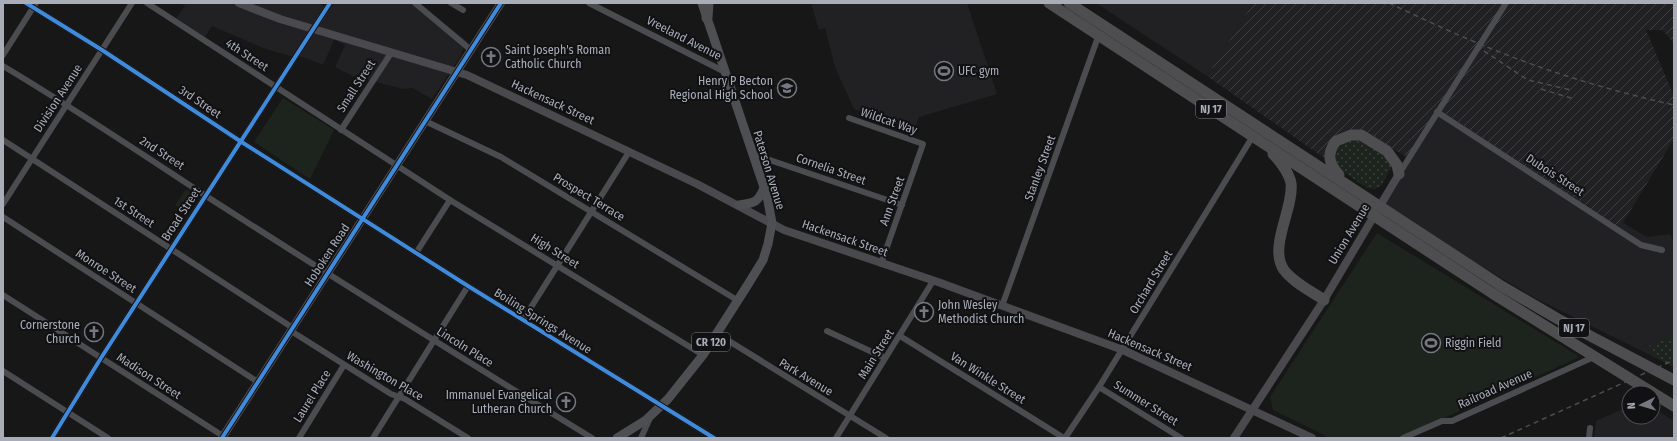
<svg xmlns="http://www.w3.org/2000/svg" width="1677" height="441" font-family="'Fira Sans Condensed',sans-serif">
<defs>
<pattern id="industrial-furrows" width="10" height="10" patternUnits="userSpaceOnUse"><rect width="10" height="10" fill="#212123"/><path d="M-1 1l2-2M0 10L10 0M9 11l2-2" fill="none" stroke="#3e3f41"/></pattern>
<pattern id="grass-dots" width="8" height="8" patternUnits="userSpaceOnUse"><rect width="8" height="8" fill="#1d241e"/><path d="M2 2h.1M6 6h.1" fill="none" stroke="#3b413d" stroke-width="1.8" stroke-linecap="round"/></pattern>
</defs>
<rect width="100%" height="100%" fill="#171717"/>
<g fill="#212123">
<path d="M180 3H319L329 10 334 3H418L467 41 460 57 432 99 412 88 403 89 353 76 335 67 345 45 334 40 323 65 303 57 290 56 266 49 212 26 205 37 176 18 185 6Z"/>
<path d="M811 3H967L997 94 919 117 914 130 854 109 835 67 825 28 819 30Z"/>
<path d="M1096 3H1253L1207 76Z"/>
<path d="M1437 112 1647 237 1670 234 1674 242V336L1650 345 1652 356 1535 298 1380 206Z"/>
<path d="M1629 406V417H1653V408L1674 421V438H1594L1596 421Z"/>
</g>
<path fill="url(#industrial-furrows)" d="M1253 3H1674V43L1662 30H1646L1674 96V139L1619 229 1437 112 1407 157 1364 132 1327 160 1207 76Z"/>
<g fill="url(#grass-dots)">
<path d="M1357 138 1386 155 1392 166 1381 186 1375 189 1367 188 1338 168 1335 156 1338 146Z"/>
<path d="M1674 336V367L1652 356 1650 345Z"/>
</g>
<g fill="#1d241e">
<path d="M283 98 334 130 310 179 254 142Z"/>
<path d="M186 189 197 196 186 212 175 205Z"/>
<path d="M1377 233 1577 355 1578 358 1399 438H1330L1273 410 1270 397Z"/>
</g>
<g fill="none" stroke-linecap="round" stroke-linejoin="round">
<g stroke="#4b4c50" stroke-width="6">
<path d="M26 3 102 50 240 141 468 286 714 438"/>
<path d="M147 3 450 200 703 355"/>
<path d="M415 3 471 50"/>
<path d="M451 3 463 10"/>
<path d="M589 3 725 72"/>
<path d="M3 55 36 3"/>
<path d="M3 66C72 107 139 152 206 196 334 278 463 359 592 438"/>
<path d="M1437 112 1641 245 1662 250"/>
<path d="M849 118 923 144 881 264"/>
<path d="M425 121 501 157 737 300"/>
<path d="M341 130 391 53"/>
<path d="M3 140 293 328"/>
<path d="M752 154 902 205"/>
<path d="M1399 174 1506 3"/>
<path d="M3 204 132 3"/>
<path d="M3 217 258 382"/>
<path d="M416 253 450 200"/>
<path d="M3 295 223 436"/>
<path d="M1002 306 1098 37"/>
<path d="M523 320 629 152"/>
<path d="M291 331 391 394 405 399 468 438"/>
<path d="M827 331 885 358"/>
<path d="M716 333 886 438"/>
<path d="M900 336 1064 438"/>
<path d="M3 371 108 438"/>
<path d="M1099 387 1181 438"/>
<path d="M52 438 101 358 330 3"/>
<path d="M299 438 344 365"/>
<path d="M373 438 468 286"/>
<path d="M641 438 650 418"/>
<path d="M836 438 933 281"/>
<path d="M1065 438 1099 387 1253 136"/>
<path d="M1403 438 1442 421H1452L1596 356"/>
<path d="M1589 438 1590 428"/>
</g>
<g stroke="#4a4a4e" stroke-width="8">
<path d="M239 3 280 19 467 75 697 184 784 230 938 282 1123 350 1312 438"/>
<path d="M222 438 501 3"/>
<path d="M1234 438 1324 300 1399 174"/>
</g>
<g stroke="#4d4f52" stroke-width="9">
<path d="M739 205C754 203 758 203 764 188"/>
<path d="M617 438 646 420 668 399 703 355 747 286 763 260 768 244 772 223 767 196 702 3"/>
</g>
<g stroke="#4e4e51" stroke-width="11">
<path d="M1049 3 1492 293 1674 406"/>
<path d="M1069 3 1503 287 1558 319 1674 380"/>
<path d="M707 18 708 3"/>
<path d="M1273 154C1280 161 1289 173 1291 183 1294 209 1268 247 1284 270 1294 283 1311 291 1324 300"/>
<path d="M1339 175C1329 164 1326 154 1336 141L1351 135H1361L1387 151 1397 165 1399 174"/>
</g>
<g stroke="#4b4c4f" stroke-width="1.5" stroke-dasharray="5 4" stroke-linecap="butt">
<path d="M1389 3C1423 19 1457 35 1492 49 1551 73 1612 91 1674 105"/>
<path d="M1484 51 1528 80 1571 90"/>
<path d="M1541 89 1574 99"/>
<path d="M1501 438 1674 360"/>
</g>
<defs>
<g id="cycleway">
<path d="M26 3 102 50 240 141 468 286 714 438"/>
<path d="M52 438 101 358 330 3"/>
<path d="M222 438 501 3"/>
</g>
</defs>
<use href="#cycleway" stroke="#111113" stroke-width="6"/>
<use href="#cycleway" stroke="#408adc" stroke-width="4"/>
</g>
<defs>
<symbol id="church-ring" viewBox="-11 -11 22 22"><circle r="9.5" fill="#111113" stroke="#757880" stroke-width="1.5"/><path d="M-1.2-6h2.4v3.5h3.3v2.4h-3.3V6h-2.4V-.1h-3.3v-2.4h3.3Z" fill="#757880"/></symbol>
<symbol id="stadium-ring" viewBox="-11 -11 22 22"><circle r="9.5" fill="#111113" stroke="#757880" stroke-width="1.5"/><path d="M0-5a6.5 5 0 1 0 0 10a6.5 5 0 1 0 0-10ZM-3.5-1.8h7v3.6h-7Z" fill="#757880"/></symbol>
<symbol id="school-ring" viewBox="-11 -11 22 22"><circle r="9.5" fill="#111113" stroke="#757880" stroke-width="1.5"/><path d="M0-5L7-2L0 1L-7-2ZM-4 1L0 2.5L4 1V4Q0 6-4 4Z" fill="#757880"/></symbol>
</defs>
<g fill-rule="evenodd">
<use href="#church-ring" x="480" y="46" width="22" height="22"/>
<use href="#stadium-ring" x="933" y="60" width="22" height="22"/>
<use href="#school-ring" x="776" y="77" width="22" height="22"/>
<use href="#church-ring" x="913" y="301" width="22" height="22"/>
<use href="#church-ring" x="83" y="321" width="22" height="22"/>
<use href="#stadium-ring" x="1420" y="332" width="22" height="22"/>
<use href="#church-ring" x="555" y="391" width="22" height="22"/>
</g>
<g text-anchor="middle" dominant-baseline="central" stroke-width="4" stroke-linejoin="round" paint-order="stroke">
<g fill="#111113" stroke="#7b7e86" stroke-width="1">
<rect x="1196" y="100" width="30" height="18" rx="3"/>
<rect x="1559" y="319" width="30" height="18" rx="3"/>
<rect x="692" y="333" width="38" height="18" rx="3"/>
</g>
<g font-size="11" font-weight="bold" fill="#a8adb8">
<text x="1211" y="109">NJ 17</text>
<text x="1574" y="328">NJ 17</text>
<text x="711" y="342">CR 120</text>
</g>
<g font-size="12" fill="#a8adb8" stroke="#111113">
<text transform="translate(684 38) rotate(27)">Vreeland Avenue</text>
<text transform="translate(247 55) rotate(33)">4th Street</text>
<text transform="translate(356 86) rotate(-57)">Small Street</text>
<text transform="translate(58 98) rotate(-57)">Division Avenue</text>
<text transform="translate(200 102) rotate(34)">3rd Street</text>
<text transform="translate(553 102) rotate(25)">Hackensack Street</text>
<text transform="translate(889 121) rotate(19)">Wildcat Way</text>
<text transform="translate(162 153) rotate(33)">2nd Street</text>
<text transform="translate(1040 168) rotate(-70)">Stanley Street</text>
<text transform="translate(831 169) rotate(19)">Cornelia Street</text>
<text transform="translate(769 170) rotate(73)">Paterson Avenue</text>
<text transform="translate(1555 175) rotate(33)">Dubois Street</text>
<text transform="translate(589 197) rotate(31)">Prospect Terrace</text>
<text transform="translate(892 201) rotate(-70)">Ann Street</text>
<text transform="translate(134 212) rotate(33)">1st Street</text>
<text transform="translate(181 214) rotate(-57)">Broad Street</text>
<text transform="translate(1349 234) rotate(-59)">Union Avenue</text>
<text transform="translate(845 238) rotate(19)">Hackensack Street</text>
<text transform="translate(555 251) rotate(32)">High Street</text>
<text transform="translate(327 255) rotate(-57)">Hoboken Road</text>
<text transform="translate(106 271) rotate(33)">Monroe Street</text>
<text transform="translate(1151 282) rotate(-59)">Orchard Street</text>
<text transform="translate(543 321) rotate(32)">Boiling Springs Avenue</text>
<text transform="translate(465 347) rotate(32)">Lincoln Place</text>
<text transform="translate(1150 350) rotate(23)">Hackensack Street</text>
<text transform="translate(876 354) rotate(-58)">Main Street</text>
<text transform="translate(149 376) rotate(33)">Madison Street</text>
<text transform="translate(385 376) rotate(30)">Washington Place</text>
<text transform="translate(806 377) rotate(31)">Park Avenue</text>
<text transform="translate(988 378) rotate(32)">Van Winkle Street</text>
<text transform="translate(1495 389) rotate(-24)">Railroad Avenue</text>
<text transform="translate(312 396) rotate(-58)">Laurel Place</text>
<text transform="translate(1146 403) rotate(32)">Summer Street</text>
</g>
<g font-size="12" fill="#a8adb8" stroke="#111113" text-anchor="start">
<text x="505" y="50">Saint Joseph's Roman<tspan x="505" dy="14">Catholic Church</tspan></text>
<text x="958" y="71">UFC gym</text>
<text x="773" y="81" text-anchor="end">Henry P Becton<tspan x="773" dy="14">Regional High School</tspan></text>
<text x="938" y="305">John Wesley<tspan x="938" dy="14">Methodist Church</tspan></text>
<text x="80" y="325" text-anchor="end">Cornerstone<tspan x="80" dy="14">Church</tspan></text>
<text x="1445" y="343">Riggin Field</text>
<text x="552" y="395" text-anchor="end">Immanuel Evangelical<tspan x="552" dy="14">Lutheran Church</tspan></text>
</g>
</g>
<rect width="1677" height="441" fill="none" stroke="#a8adb8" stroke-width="8"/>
<g transform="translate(1641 405) rotate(265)"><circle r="19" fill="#111113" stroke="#4d4f55"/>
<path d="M0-3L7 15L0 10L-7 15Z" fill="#757880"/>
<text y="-6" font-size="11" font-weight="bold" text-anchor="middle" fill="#a8adb8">N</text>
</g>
</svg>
